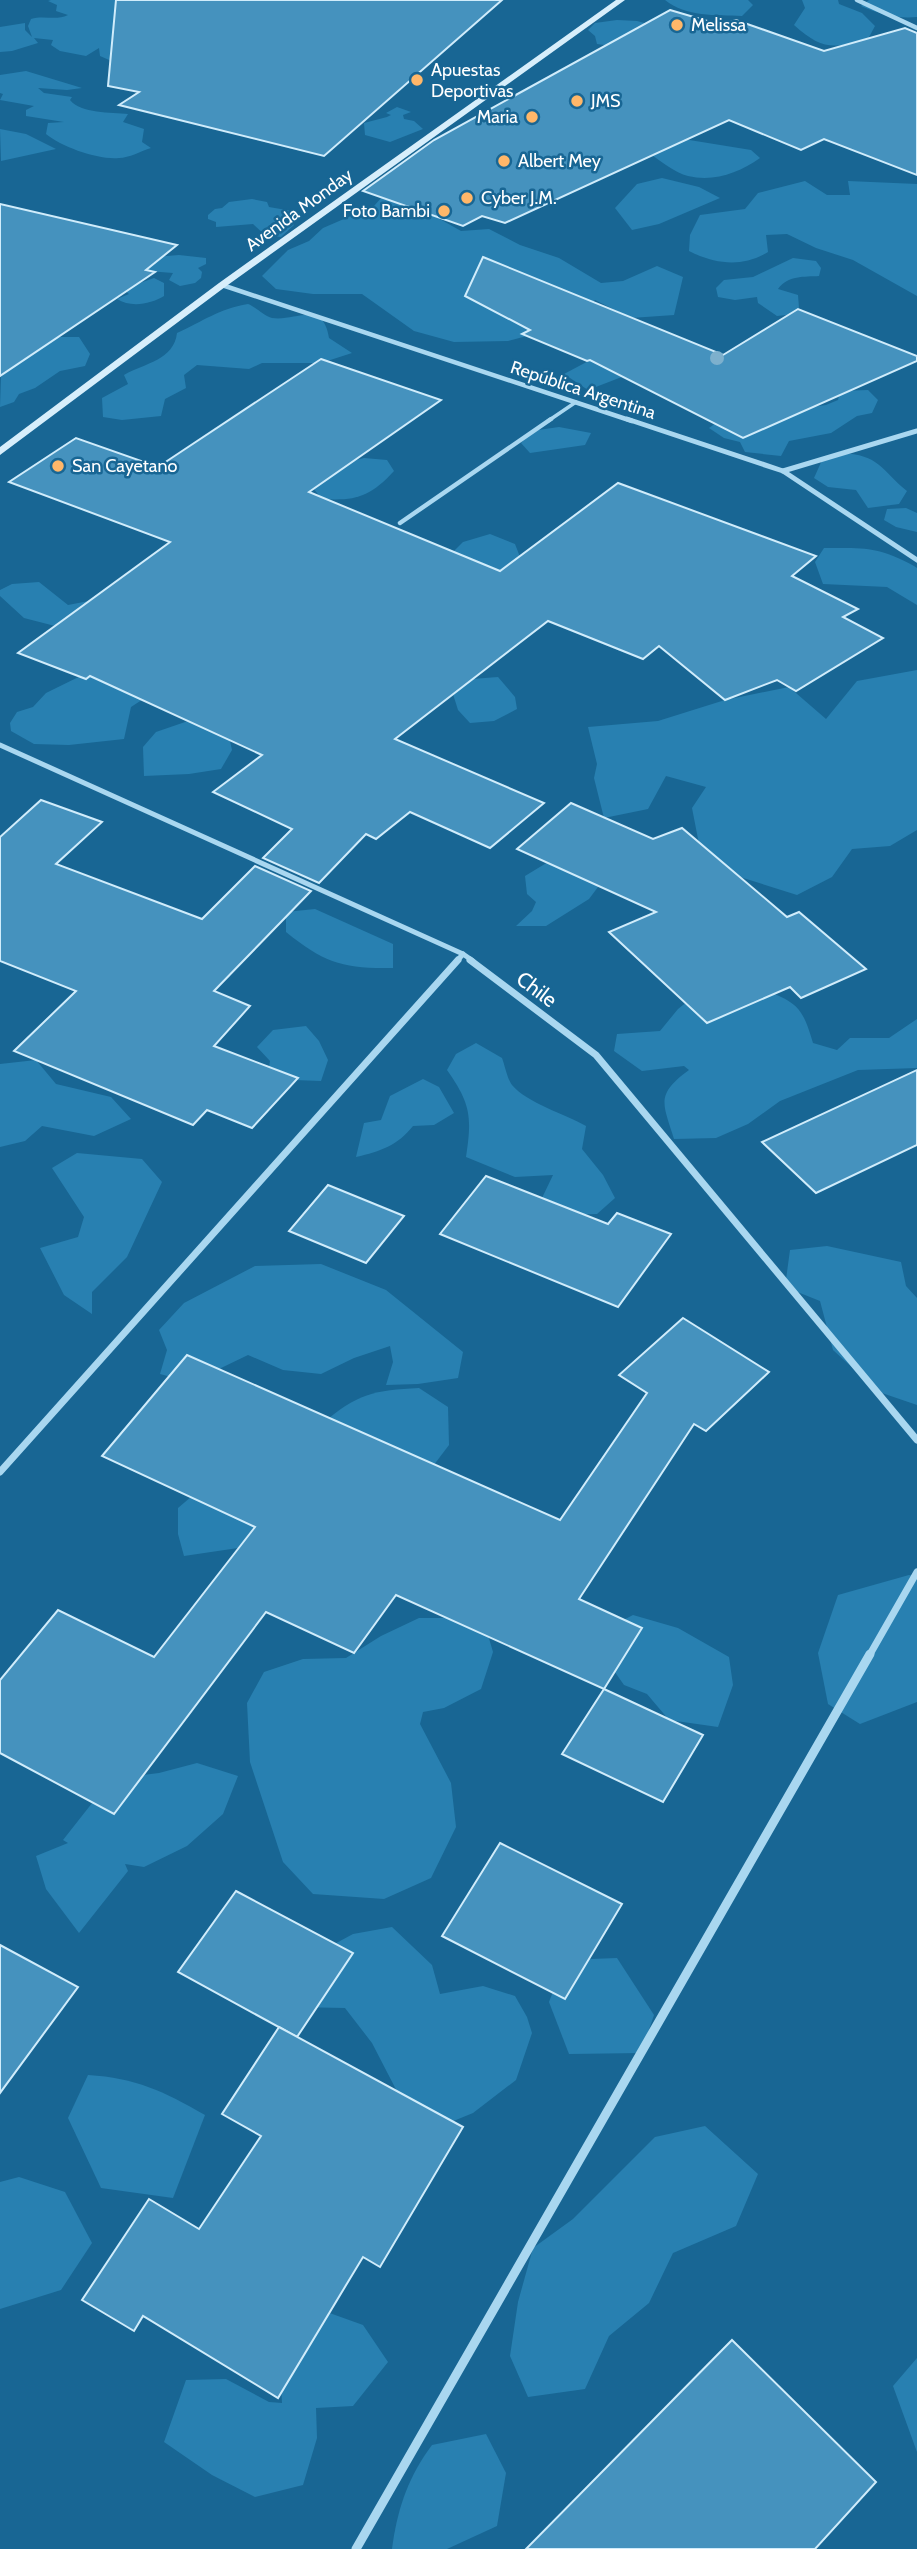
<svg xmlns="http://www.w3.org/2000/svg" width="917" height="2549" font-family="Cabin,sans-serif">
<rect width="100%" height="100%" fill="#186694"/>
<g fill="#2880b1">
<path d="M51 0H192L116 63 100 56 99 48 86 56 60 51 51 45 53 40 34 38 38 43 12 51 0 52V27L25 23V30L32 37 28 26 31 19C44 15 56 21 68 15L56 11 57 5 48 1Z"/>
<path d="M665 0H748L753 5 742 16C716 15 686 17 665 0Z"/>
<path d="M802 0H838L839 4 862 13 875 26 868 39C833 49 822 50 794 25L805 8Z"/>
<path d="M869 0H917V17C896 19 880 14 861 6Z"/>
<path d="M617 20 637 21 666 29 619 47 597 44 595 36 588 30 595 23Z"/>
<path d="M26 71 82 88 67 90 38 88 44 93 72 97 70 100C81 114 111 112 128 114L123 122 144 129 142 142 151 148C141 151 129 158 119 158 98 160 62 147 46 134L48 123 64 122 26 116V110L34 106 0 100 3 94 0 93V75Z"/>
<path d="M397 107 411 112 403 115 404 119 414 121 423 129 390 142 365 135 364 123 387 117 391 115 386 113Z"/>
<path d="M0 129 26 134 56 149 1 161Z"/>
<path d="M677 138 751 150 760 158C739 173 714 182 688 176 675 173 661 161 650 154Z"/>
<path d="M662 178 699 187 720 198 659 224 632 230 615 208 637 184Z"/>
<path d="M805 181 827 195H850L848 181 917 184V296L853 260 816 248 787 234 766 235 768 252C742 268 715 264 689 251L690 235 700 215 745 209 758 193Z"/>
<path d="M382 197 427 206 438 218 461 231 489 229 520 245 559 258 601 283 623 281 657 266 683 277 674 315 631 318 595 300 578 315 557 328 508 341 454 342 414 331 362 294H313L276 289 262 276 288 250 309 241 323 228 374 206Z"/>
<path d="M252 199 267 202 269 207 292 211 294 225 281 237 265 235 253 224 216 227V222L208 219V215L215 209 222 208 229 202Z"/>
<path d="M179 255 206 258V264L198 268 202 272 201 278 195 283 180 286 169 280 173 273 148 271 143 263 155 257Z"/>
<path d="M793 258 816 261 821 268 819 276C804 277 788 275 778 289L798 295 799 308 795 314 777 316 758 303 757 297 735 300 718 297 716 288 724 280 753 277Z"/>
<path d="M154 278 164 283V296C151 304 131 308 117 299L129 294 123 289Z"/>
<path d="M248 304C256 307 264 316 272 318 295 322 323 299 329 338L352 353 321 363H262L249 369 197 365 184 375 186 388 165 399 161 416 122 420 103 417 102 398 128 384 124 375C145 363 174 360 177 333 204 321 218 309 248 304Z"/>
<path d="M61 337H79L90 354 85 366 60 371 35 388 19 394 14 402 0 407 1 377 16 364 21 344Z"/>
<path d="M613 348 671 358 588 390 564 374Z"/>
<path d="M868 390 878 400 872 413 857 416 831 433 789 441 781 456 745 452 740 442 724 438 709 428 720 420 826 405 838 400 840 391Z"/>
<path d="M559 427 591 433 585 445 530 453 521 443 531 431Z"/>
<path d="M841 453C880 455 880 469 907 491L899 504 868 508 856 490 828 487 814 478 823 458Z"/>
<path d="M364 458 387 460 394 471C370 497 356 501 322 499L313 488 342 464Z"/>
<path d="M906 508 917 513V532L896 527 884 520 887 509Z"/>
<path d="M490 534 515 544 520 557 482 591 450 555 463 542Z"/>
<path d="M824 548C863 548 878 546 914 566L917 568V605L887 587 823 584 815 562Z"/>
<path d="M39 582 68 605 94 600 55 626 24 618 0 596V590L12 584Z"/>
<path d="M105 664 151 694 131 707 124 739 69 745 34 744 11 731 10 723 17 712 33 707 46 693Z"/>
<path d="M917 670V830L890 846 852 849 832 877 797 895 737 876 699 844 692 808 706 787 666 776 648 809 604 818 594 778 597 764 588 727 658 721 725 700 789 687 826 719 857 681Z"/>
<path d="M498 677 515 697 517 709 494 721 470 723 458 710 452 691 472 679Z"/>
<path d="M188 721 220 723 227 728 232 750 221 769 189 774 144 776 143 747 156 732Z"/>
<path d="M558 856 607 875 589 899 546 926H516L532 911 536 902 527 894 525 876Z"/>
<path d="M315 909 393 944V968C344 969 324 963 286 932V912Z"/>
<path d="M769 992C800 1003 804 1013 813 1043L837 1050 850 1038H889L917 1019V1068L858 1070 780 1101 748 1124 716 1138 674 1139C663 1103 655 1095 689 1070L684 1066 642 1071 614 1051 617 1034 660 1031 678 1009 693 997Z"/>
<path d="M306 1026 319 1041 328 1060 321 1081 267 1079 270 1061 257 1047 273 1030Z"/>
<path d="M476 1043 502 1058C505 1066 507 1078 512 1085 527 1103 565 1114 586 1126L582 1149 603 1175 615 1198 597 1214 563 1215 542 1198 553 1175 515 1177 466 1157C472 1117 471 1104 447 1070L456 1054Z"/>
<path d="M36 1060 56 1084 111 1097 131 1119 94 1136 42 1126 25 1141 0 1147V1064Z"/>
<path d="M423 1079 439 1087 454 1113 434 1125 413 1126C397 1146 381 1151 356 1157L364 1123 381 1120 390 1096Z"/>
<path d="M77 1153 142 1159 162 1182 127 1257 92 1292V1314L64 1295 40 1248 78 1237 84 1217 52 1168Z"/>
<path d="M827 1246 901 1262 906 1286 917 1298V1405L879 1392 833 1350 820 1301 785 1287 790 1250Z"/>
<path d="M321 1264 386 1290 463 1352 458 1378 418 1384 386 1385 393 1362 390 1346 354 1358 321 1374 283 1370 248 1355 219 1369 197 1384 160 1374 167 1350 159 1330 184 1303 255 1266Z"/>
<path d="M419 1388 448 1407 449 1445 430 1470 322 1424C356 1394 375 1390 419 1388Z"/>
<path d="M205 1485 257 1523 238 1548 184 1556 178 1534V1508Z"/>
<path d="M909 1575 917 1576V1702L860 1724 828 1704 818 1653 838 1595Z"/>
<path d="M633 1615 678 1628 729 1657 733 1685 718 1727 669 1720 647 1694 624 1685 596 1645 610 1627Z"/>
<path d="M419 1618H483L493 1652 481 1689 444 1708 423 1712 420 1724 451 1783 456 1827 431 1878 384 1899 313 1894 283 1862 250 1762 247 1703 264 1672 303 1659 346 1658 381 1636Z"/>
<path d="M197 1763 238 1776 223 1814 187 1846 144 1867 125 1864 128 1871 79 1933 46 1889 36 1856 68 1843 63 1840 111 1779 159 1773Z"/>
<path d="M392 1927 432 1965 440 1994 483 1986 515 1996 527 2017 532 2033 516 2080 473 2113 429 2131 403 2103 372 2043 345 2008 296 2007 316 1954 353 1934Z"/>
<path d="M617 1958 654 2015 641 2053 569 2054 549 2002 565 1960Z"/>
<path d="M88 2075C136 2078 163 2091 205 2115L173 2198 101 2188 68 2118Z"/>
<path d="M705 2126 758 2174 736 2226 673 2253 649 2303 609 2336 585 2389 528 2397 510 2356 518 2302 533 2248 573 2219 655 2137Z"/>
<path d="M19 2177 65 2192 92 2243 61 2290 0 2309V2182Z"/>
<path d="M324 2311 363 2325 388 2362 353 2406 316 2408 317 2438 303 2485 255 2497 212 2475 164 2442 186 2380 226 2379 269 2402 282 2403 279 2343Z"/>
<path d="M917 2358V2452L893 2386Z"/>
<path d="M486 2434 506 2473 497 2526 447 2549H392C397 2510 408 2477 432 2445Z"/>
</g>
<g fill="#4592be" stroke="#d0ecfb" stroke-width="2">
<path d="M116 0H502L324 156 119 105 139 92 108 86Z"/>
<path d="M670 10 721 25 736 20 824 51 905 28 917 33V175L824 139 801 150 729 120 505 223 482 216 463 226 363 191 434 140Z"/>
<path d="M0 204 177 245 146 270 155 272 0 376Z"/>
<path d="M483 257 723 355 798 309 917 356V361L743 438 590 360 587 361 522 334 530 330 465 296Z"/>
<path d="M321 359 441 400 309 492 500 571 618 483 816 556 792 576 858 609 843 617 883 638 796 691 777 680 725 700 659 646 643 659 548 621 395 739 544 803 490 848 410 812 376 839 366 834 319 883 263 858 292 829 213 792 262 755 90 676 86 679 18 653 170 542 9 482 76 438 158 467Z"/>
<path d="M41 800 102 822 56 864 202 919 255 866 311 891 214 991 250 1006 214 1046 298 1078 252 1128 207 1110 193 1125 14 1051 76 991 0 961V837Z"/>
<path d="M571 803 653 839 682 828 787 917 799 912 866 969 801 998 790 987 707 1023 609 932 656 912 517 849Z"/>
<path d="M917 1070V1145L816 1193 762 1142Z"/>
<path d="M486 1176 608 1224 617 1213 671 1234 618 1307 440 1234Z"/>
<path d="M328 1185 404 1216 366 1263 289 1231Z"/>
<path d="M683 1318 769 1372 706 1431 694 1424 579 1599 642 1628 604 1689 396 1595 354 1653 266 1612 114 1814 0 1753V1680L58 1610 154 1657 255 1527 102 1456 187 1355 560 1520 647 1393 619 1375Z"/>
<path d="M604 1689 703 1735 663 1802 562 1754Z"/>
<path d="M500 1843 622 1904 565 1999 442 1936Z"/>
<path d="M236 1891 353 1953 297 2037 178 1972Z"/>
<path d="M0 1945 78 1987 0 2093Z"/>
<path d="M279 2027 463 2127 380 2267 363 2257 278 2398 143 2316 134 2331 82 2300 149 2199 199 2229 261 2136 222 2114Z"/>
<path d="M732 2340 876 2482 815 2549H526Z"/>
</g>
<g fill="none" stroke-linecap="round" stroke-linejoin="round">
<path stroke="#a9d7f0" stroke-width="3.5" d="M548 421 576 402"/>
<path stroke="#a9d7f0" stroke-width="4.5" d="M400 523 551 419"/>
<g stroke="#a9d7f0" stroke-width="4.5">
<path d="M857 0 917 28"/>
<path d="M222 285 632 421"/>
</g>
<g stroke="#a9d7f0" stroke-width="5">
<path d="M627 419 783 471 917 560"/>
<path d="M783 471 917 431"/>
<path d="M0 745 463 954 473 961"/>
<path d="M457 961 463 954"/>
</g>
<g stroke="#a9d7f0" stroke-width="7">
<path d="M470 960 596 1055 917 1440"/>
<path d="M0 1472 458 960"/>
<path d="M869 1656 917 1572"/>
</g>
<path stroke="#a9d7f0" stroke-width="9" d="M356 2549 870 1654"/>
<path fill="#d7eefb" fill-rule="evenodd" d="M616 0H625L225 287 0 455V447L219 283Z"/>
</g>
<circle fill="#7db0cd" cx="717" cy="358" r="7"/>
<g fill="#ffb769" stroke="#186694" stroke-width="2.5">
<circle cx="677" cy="25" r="7"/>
<circle cx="417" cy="80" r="7"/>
<circle cx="577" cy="101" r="7"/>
<circle cx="532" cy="117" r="7"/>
<circle cx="504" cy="161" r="7"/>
<circle cx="467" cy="198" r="7"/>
<circle cx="444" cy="211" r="7"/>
<circle cx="58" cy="466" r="7"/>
</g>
<g text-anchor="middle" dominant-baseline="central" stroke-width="5" stroke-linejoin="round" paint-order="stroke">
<g font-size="18" fill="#fff" stroke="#186694" text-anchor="start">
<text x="691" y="25">Melissa</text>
<text x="431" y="70">Apuestas<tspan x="431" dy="21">Deportivas</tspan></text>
<text x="591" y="101">JMS</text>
<text x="518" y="117" text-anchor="end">Maria</text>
<text x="518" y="161">Albert Mey</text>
<text x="481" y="198">Cyber J.M.</text>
<text x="430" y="211" text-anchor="end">Foto Bambi</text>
<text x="72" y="466">San Cayetano</text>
</g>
<g font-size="18" fill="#fff" stroke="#186694">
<text transform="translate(299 210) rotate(-36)">Avenida Monday</text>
<text transform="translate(583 390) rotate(18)">República Argentina</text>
</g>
<g font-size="21" fill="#fff" stroke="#186694">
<text transform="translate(537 989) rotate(37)">Chile</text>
</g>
</g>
</svg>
